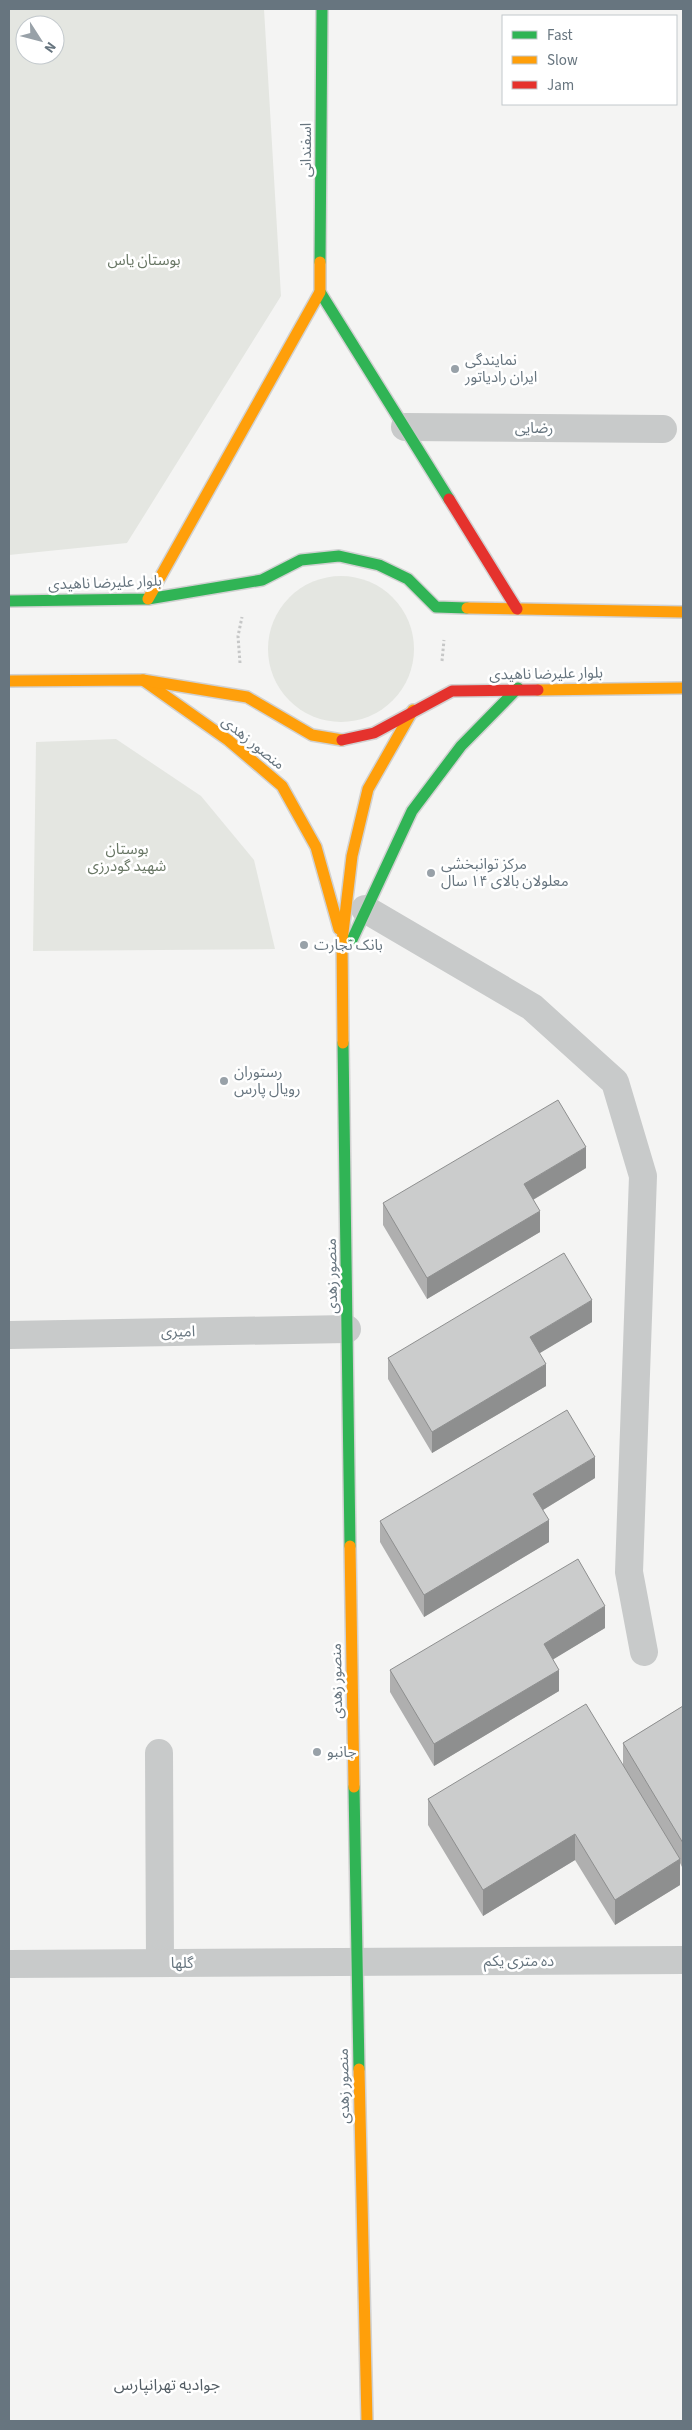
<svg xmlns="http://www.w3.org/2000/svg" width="692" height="2430" font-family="'Source Sans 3','Noto Sans Arabic',sans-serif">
<rect width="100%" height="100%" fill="#f4f4f3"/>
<g fill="#e4e6e1" fill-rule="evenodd">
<path d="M9 9H264L281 296 127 543 9 555ZM25 25H55V55H25Z"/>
<circle cx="341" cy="649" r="73"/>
<path d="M116 739 201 796 254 860 275 949 33 951 36 742Z"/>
</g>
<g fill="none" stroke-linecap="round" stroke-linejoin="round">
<defs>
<g id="fast">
<path d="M320 262 322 9"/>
<path d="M320 292 449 499"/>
<path d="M9 601 148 599 262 580 301 560 339 556 379 565 408 579 436 607 467 608"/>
<path d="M351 942 412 811 461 746 518 688"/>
<path d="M343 1043 350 1546"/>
<path d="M354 1787 359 2069"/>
</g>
<g id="slow">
<path d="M148 599 320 292V262"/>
<path d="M467 608 683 612"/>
<path d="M143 680 228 740 282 786 316 847 339 929"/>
<path d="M9 681 143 680 247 697 312 735 342 740"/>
<path d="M538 690 683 688"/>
<path d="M343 1043 342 941 352 856 368 789 413 710"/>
<path d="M350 1546 354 1787"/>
<path d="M359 2069 367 2421"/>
</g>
<g id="jam">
<path d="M449 499 517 609"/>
<path d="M342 740 374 733 452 691 538 690"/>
</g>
</defs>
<use href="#fast" stroke="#d1d1d1" stroke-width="14"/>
<use href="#slow" stroke="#d1d1d1" stroke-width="14"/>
<use href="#jam" stroke="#d1d1d1" stroke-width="14"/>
<g stroke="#c6c7c7" stroke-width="3" stroke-dasharray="2.5 2.5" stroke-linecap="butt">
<path d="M442 661 444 640"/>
<path d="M240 663 238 636 242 617"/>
</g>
<g stroke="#c8caca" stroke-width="28">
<path d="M405 427 663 429"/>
<path d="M365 909 532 1007 615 1082 643 1176 629 1572 644 1652"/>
<path d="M9 1335 347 1329"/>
<path d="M159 1753 160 1963"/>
<path d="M9 1964 683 1960"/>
</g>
<use href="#fast" stroke="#30b455" stroke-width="11"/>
<use href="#slow" stroke="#ff9f0a" stroke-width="11"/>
<use href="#jam" stroke="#e5322d" stroke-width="11"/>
</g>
<g fill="#afafaf">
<path d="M586 1168 533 1200 540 1232 427 1299 383 1225V1203Z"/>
<path d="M592 1322 539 1353 546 1386 432 1453 388 1379V1358Z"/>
<path d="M595 1478 543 1510 549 1542 424 1617 380 1542V1521Z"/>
<path d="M605 1628 553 1659 559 1691 434 1766 390 1692V1670Z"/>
<path d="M683 1706V1869L680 1863V1885L615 1925 575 1860 483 1916 428 1825V1799L623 1765V1743Z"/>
</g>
<g fill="#8e8f8f">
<path d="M586 1147V1168L524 1205V1184Z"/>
<path d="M540 1211V1232L427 1299V1278Z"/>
<path d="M592 1300V1322L530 1359V1337Z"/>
<path d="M546 1364V1386L432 1453V1432Z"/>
<path d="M595 1457V1478L533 1516V1494Z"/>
<path d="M549 1520V1542L424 1617V1595Z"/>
<path d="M605 1606V1628L544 1665V1644Z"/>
<path d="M559 1670V1691L434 1766V1744Z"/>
<path d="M575 1834V1860L483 1916V1890Z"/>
<path d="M680 1859V1885L615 1925V1900Z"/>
</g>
<g fill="#cbcccc" stroke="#8e8f8f">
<path d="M558 1100 586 1147 524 1184 540 1211 427 1278 383 1203Z"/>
<path d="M564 1253 592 1300 530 1337 546 1364 432 1432 388 1358Z"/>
<path d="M567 1410 595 1457 533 1494 549 1520 424 1595 380 1521Z"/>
<path d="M578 1559 605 1606 544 1644 559 1670 434 1744 390 1670Z"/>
<path d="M586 1704 680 1859 615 1900 575 1834 483 1890 428 1799Z"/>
<path d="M683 1706V1843L623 1743Z"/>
</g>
<g fill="#98a1a8" stroke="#fff" stroke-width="2">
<circle cx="455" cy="369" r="5"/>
<circle cx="431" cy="873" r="5"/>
<circle cx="304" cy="945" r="5"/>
<circle cx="224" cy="1081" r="5"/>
<circle cx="317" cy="1752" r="5"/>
</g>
<g text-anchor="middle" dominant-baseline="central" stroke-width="5" stroke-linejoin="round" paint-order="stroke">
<g font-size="15" fill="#67757f" stroke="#fff">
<text transform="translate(306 150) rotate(-90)">اسفندانی</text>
<text x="534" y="428">رضایی</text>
<text transform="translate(105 583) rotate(-2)">بلوار علیرضا ناهیدی</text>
<text transform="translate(546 674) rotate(-1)">بلوار علیرضا ناهیدی</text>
<text transform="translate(253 743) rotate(39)">منصور زهدی</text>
<text transform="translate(332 1276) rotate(-91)">منصور زهدی</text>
<text transform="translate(178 1332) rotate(-1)">امیری</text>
<text transform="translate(337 1681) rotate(-91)">منصور زهدی</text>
<text x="519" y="1961">ده متری یکم</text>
<text x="182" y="1963">گلها</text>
<text transform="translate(344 2086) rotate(-91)">منصور زهدی</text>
</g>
<g font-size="15" fill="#697765" stroke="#fff">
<text x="144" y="260">بوستان یاس</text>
<text x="127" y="849">بوستان<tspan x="127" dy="17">شهید گودرزی</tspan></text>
</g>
<g font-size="15" fill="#67757f" stroke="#fff" text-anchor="start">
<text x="465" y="360">نمایندگی<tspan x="465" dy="17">ایران رادیاتور</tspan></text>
<text x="441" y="864">مرکز توانبخشی<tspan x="441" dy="17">معلولان بالای ۱۴ سال</tspan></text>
<text x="314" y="945">بانک تجارت</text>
<text x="234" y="1072">رستوران<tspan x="234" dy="17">رویال پارس</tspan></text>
<text x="327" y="1752">جانبو</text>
</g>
<g font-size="16" fill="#545e65" stroke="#fff">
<text x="167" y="2385">جوادیه تهرانپارس</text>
</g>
</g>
<rect width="692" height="2430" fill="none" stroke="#67757f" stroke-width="20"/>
<rect x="502" y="15" width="175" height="90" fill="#ffffff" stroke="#c2c8cc"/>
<rect x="512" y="31" width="25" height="8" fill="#30b455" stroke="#c2c8cc"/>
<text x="547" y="40" font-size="15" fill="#67757f">Fast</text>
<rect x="512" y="56" width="25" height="8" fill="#ff9f0a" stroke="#c2c8cc"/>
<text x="547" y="65" font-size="15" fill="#67757f">Slow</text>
<rect x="512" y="81" width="25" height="8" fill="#e5322d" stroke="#c2c8cc"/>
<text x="547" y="90" font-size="15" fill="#67757f">Jam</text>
<g transform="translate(40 40) rotate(126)"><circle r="24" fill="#ffffff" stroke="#c2c8cc"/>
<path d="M0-4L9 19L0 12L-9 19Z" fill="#98a1a8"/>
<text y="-8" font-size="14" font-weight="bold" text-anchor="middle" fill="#67757f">N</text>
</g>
</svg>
